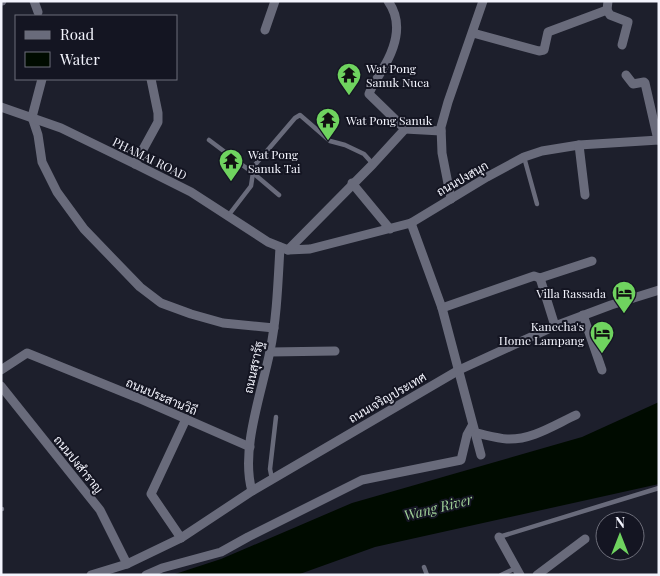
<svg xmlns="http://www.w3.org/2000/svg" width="660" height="576" font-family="'Playfair Display',Sarabun,serif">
<rect width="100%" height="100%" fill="#1d1f2c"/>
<path fill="#000b00" d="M659 402V484L375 547 297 575H172L221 559 352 503 582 437Z"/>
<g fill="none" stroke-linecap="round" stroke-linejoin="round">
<g stroke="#696b7b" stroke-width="4.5">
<path d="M209 140 253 173 279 195"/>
<path d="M524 157 537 204"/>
<path d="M228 216 251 186 254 166 295 118 300 115 330 141 345 145 364 154 373 164"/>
<path d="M272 479 270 469 276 417"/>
<path d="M1 509H2"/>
<path d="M499 537 659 488"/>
<path d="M424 567 427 575"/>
<path d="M501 575 516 568"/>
</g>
<g stroke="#696b7b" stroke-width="9">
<path d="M1 1H2"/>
<path d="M34 1 38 12"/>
<path d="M388 1C404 23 395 49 382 70 378 78 372 85 369 94L405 129"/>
<path d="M607 10 610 15 628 22 622 45"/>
<path d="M265 30 275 1"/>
<path d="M473 33 539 51 544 50 548 32 607 10 608 1"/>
<path d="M626 75 633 84 644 82 645 83 658 140"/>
<path d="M42 79 32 117 38 135 42 162 57 192 84 229 140 287 161 303 191 314 223 323 274 328"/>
<path d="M1 107 61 128 135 164 191 192 268 242 288 250 310 249 411 223 487 177 524 157 542 151 579 145 659 140"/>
<path d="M405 129 441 131"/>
<path d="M579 145 585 195"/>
<path d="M135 164 158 122V113L151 79"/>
<path d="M352 183 390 229"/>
<path d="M451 199 442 153 441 127 448 102 483 1"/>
<path d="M411 223 442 308 481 455"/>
<path d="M288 250 373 164 405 129"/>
<path d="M540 278 555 326"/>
<path d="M442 308 534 276 540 278 592 261"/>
<path d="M583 315 602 370"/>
<path d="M270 352 335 351"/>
<path d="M1 370 27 353 138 398 250 447"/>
<path d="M1 386 100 510 127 564"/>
<path d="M476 433C486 435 497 438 507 439 532 440 554 425 576 415"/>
<path d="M252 491C240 450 262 392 270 351 277 317 278 281 280 247"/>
<path d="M499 537 520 575"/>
<path d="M181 538 151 494 186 419"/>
<path d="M91 575 127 564 181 538 252 491 459 370 555 326 611 305 659 290"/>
<path d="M146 575 162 568 221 552 248 537 362 480 461 460 467 435 472 426"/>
<path d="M537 575 585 539"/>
</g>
</g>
<defs>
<symbol id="temple-pin" viewBox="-11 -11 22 30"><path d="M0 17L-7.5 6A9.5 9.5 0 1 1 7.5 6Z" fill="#6fd35f" stroke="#141522"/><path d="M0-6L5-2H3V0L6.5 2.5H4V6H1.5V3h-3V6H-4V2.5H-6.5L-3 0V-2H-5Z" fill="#111"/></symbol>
<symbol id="hotel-pin" viewBox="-11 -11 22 30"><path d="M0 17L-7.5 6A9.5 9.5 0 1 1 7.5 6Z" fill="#6fd35f" stroke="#141522"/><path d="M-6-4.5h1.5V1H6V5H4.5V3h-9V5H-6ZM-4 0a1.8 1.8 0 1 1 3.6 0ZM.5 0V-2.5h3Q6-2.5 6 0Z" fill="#111"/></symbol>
</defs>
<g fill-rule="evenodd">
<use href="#temple-pin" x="335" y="61" width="28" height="38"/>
<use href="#temple-pin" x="314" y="106" width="28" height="38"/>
<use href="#temple-pin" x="217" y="147" width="28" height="38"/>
<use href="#hotel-pin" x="610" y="279" width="28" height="38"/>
<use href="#hotel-pin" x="588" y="319" width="28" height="38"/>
</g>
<g text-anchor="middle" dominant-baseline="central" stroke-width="4" stroke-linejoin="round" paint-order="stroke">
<g font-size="12" fill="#f3f4fd" stroke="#141522" text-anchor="start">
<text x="366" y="68">Wat Pong<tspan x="366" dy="14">Sanuk Nuea</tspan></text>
<text x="346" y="120">Wat Pong Sanuk</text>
<text x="248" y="154">Wat Pong<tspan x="248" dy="14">Sanuk Tai</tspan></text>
<text x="606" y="293" text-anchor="end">Villa Rassada</text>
<text x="584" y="326" text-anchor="end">Kanecha's<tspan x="584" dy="14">Home Lampang</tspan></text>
</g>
<g font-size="12" fill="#f3f4fd" stroke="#141522">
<text transform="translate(150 158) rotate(26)">PHAMAI ROAD</text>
<text transform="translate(462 178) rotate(-30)">ถนนปงสนุก</text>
<text transform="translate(253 367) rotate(-78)">ถนนสุรารัฐ</text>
<text transform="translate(162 396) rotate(23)">ถนนประสานวิถี</text>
<text transform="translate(387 397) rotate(-30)">ถนนเจริญประเทศ</text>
<text transform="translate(79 464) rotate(51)">ถนนปงสำราญ</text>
</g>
<g font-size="14" font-style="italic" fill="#a1d299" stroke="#141522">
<text transform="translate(438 507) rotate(-14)">Wang River</text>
</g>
</g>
<rect width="660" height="576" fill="none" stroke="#f3f4fd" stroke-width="5"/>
<rect x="15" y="15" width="162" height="65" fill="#141522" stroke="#6d6e7a"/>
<rect x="25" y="31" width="25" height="8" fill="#696b7b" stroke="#6d6e7a"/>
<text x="60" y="40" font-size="15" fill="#f3f4fd">Road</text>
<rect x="25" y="52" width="25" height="15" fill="#000b00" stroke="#6d6e7a"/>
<text x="60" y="65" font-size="15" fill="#f3f4fd">Water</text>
<g transform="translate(620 536)"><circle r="24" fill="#141522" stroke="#6d6e7a"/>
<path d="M0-4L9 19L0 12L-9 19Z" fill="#6fd35f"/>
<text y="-8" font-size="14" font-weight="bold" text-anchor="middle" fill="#f3f4fd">N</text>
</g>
</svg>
